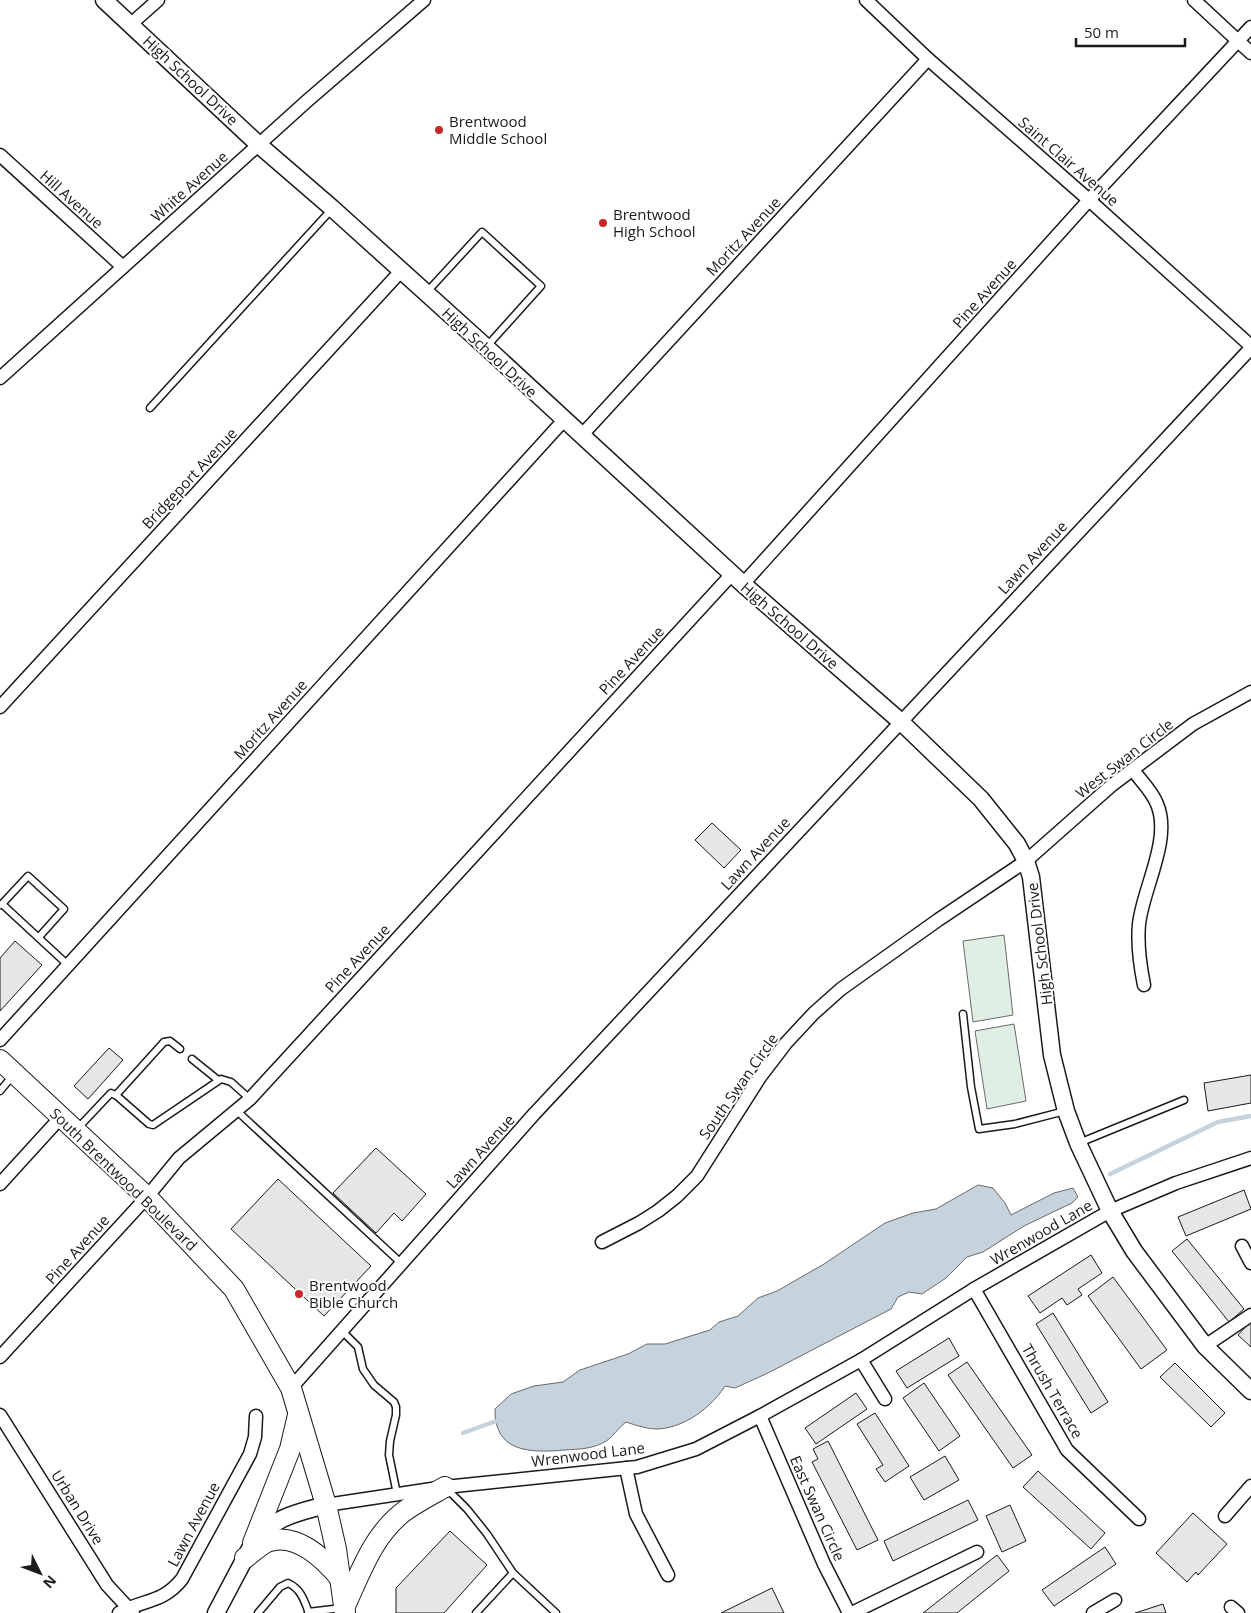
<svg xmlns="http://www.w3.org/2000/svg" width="1251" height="1613" font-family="'Open Sans',sans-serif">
<rect width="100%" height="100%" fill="#fff"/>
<g fill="#e0efe3" stroke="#6a6a6a">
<path d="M1004 935 1013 1015 973 1022 963 941Z"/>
<path d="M1014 1024 1026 1101 987 1109 975 1031Z"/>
</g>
<path fill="#c6d2dc" stroke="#6a6a6a" d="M978 1185 993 1188 1005 1203 1011 1215 1054 1193 1073 1188 1078 1197 1072 1203 1024 1226 983 1252 967 1257 946 1278 922 1294 909 1292 898 1297 891 1309 768 1373 735 1388 725 1386C711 1408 684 1428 657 1429 647 1429 635 1425 626 1422 618 1428 612 1438 606 1441 594 1449 579 1449 565 1450 531 1453 494 1453 495 1409L511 1394 534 1386 563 1382 580 1370 628 1354 647 1344H665L710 1330 719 1322 738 1316 758 1298 777 1291 824 1264 885 1223 913 1213 936 1209Z"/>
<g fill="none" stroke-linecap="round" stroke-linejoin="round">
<g stroke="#c6d2dc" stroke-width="4.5">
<path d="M1110 1174 1218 1122 1251 1116"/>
<path d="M463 1433 499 1420"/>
</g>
</g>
<g fill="#e6e6e6" stroke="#1a1a1a">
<path d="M712 823 741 850 724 868 695 840Z"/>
<path d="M15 941 42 965 0 1011V958Z"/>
<path d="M109 1048 123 1060 88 1099 74 1086Z"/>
<path d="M1251 1075V1103L1208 1111 1204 1083Z"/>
<path d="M376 1148 426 1194 402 1221 394 1213 376 1233 333 1193Z"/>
<path d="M278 1179 371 1266 324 1316 231 1229Z"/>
<path d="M1244 1190 1251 1209 1186 1236 1178 1217Z"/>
<path d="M1187 1239 1244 1309 1229 1322 1172 1251Z"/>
<path d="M1091 1255 1102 1273 1078 1289 1082 1295 1067 1305 1062 1298 1040 1313 1028 1296Z"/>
<path d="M1113 1277 1167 1350 1141 1369 1088 1296Z"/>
<path d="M1053 1313 1108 1402 1091 1413 1036 1324Z"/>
<path d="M1251 1321V1347L1238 1335Z"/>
<path d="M949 1338 959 1356 907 1388 896 1371Z"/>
<path d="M967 1362 1032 1455 1013 1468 948 1375Z"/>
<path d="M1175 1363 1225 1413 1211 1427 1160 1377Z"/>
<path d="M924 1383 960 1436 939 1451 903 1398Z"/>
<path d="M856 1393 867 1409 816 1444 805 1428Z"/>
<path d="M875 1413 909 1466 885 1482 876 1469 883 1465 857 1424Z"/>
<path d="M828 1441 878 1540 857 1550 812 1462 818 1459 813 1449Z"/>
<path d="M945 1456 959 1480 924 1500 910 1477Z"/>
<path d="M1038 1471 1105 1533 1091 1549 1023 1487Z"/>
<path d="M968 1500 978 1520 893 1561 884 1541Z"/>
<path d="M1010 1505 1026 1541 1002 1552 986 1516Z"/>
<path d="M1193 1513 1227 1544 1198 1575 1196 1572 1187 1582 1156 1553Z"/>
<path d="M450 1531 487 1565 444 1613H396V1588Z"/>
<path d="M1105 1547 1116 1564 1054 1606 1042 1590Z"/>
<path d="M997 1555 1009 1571 957 1613H923Z"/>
<path d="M772 1588 784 1613H721Z"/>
<path d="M1163 1604 1166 1613H1135Z"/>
</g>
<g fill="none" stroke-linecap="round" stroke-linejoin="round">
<defs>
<g id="service">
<path d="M426 293 482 232 541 286 487 346"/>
<path d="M150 408 332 209"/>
<path d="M2 904 28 876 64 909 39 937"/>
<path d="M1 905 2 904 68 965"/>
<path d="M963 1014 971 1087 979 1129 1015 1124 1065 1111"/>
<path d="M192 1059 218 1080"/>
<path d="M0 1091 14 1074"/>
<path d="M116 1095 164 1042 170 1041 180 1049"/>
<path d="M237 1111 401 1263"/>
<path d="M77 1129 111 1093 117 1096 149 1124 153 1125 221 1079 231 1082 250 1099"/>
<path d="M1079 1143 1184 1100"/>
<path d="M342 1331 358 1347 363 1369 374 1385 394 1402 396 1407V1415L390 1441 389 1455 397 1494"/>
<path d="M446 1488 467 1509 487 1534 513 1573 556 1613"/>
<path d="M308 1612 342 1608"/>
<path d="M258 1613 280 1587 288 1583C301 1589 304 1600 309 1613"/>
<path d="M476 1613 513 1573"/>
</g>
<g id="minor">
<path d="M866 0 928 59 1089 200 1251 346"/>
<path d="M1194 0 1251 53"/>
<path d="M131 24 158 0"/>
<path d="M0 155 123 267"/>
<path d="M0 378 307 101 424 0"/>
<path d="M581 436 928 59"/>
<path d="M743 584 1089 200 1251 27"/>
<path d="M0 707 401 271"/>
<path d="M1133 770C1141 781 1152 791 1157 804 1172 839 1143 888 1139 924 1137 945 1140 965 1144 985"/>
<path d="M0 1040 564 420"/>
<path d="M0 1184 61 1117"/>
<path d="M602 1242 639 1223 658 1211 677 1196 697 1176 760 1077 786 1043 814 1013 841 989 938 920 1026 861 1112 785 1193 724 1251 692"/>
<path d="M1242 1246 1251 1263"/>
<path d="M974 1289 1067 1450 1139 1519"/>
<path d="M1205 1346 1251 1315"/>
<path d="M0 1357 147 1197 179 1158 250 1099 732 574"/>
<path d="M861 1360 885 1399"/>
<path d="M291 1388 535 1113 1251 348"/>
<path d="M0 1415 107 1585 133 1613"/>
<path d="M760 1416 824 1564 849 1613"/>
<path d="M626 1468 636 1514 668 1575"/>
<path d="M326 1505 445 1487 637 1467 696 1449 760 1416 861 1360 974 1289 1110 1211 1176 1183 1251 1158"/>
<path d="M1225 1516 1251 1486"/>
<path d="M1231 1607 1238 1613"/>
<path d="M119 1613C143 1599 162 1604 182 1579L250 1454 255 1437 256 1416"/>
<path d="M852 1613 977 1552"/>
<path d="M1093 1613 1115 1600"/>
</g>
<g id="tertiary">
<path d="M104 0 259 145 332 208 486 347 743 584 900 721 981 799 1017 844 1026 861 1031 877 1052 1055 1066 1111 1078 1143 1110 1211 1134 1251 1205 1346 1251 1391"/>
<path d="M216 1613 253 1543C273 1517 296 1513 326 1505"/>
</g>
<g id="primary">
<path d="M0 1060 147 1197 234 1289 291 1388 326 1505 336 1549 345 1613"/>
<path d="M253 1543 290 1449 298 1415"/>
<path d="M245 1558C252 1553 259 1546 267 1542 296 1531 323 1558 340 1578"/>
<path d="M344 1608C360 1574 372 1537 402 1513 415 1503 431 1495 445 1487"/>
</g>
</defs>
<use href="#service" stroke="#1a1a1a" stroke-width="9"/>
<use href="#minor" stroke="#1a1a1a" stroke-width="15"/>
<use href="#tertiary" stroke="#1a1a1a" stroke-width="19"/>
<use href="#primary" stroke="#1a1a1a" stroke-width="22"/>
<use href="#service" stroke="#fff" stroke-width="6"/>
<use href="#minor" stroke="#fff" stroke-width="12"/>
<use href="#tertiary" stroke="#fff" stroke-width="16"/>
<use href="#primary" stroke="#fff" stroke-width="20"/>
</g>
<g fill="#c62828" stroke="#fff" stroke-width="2">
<circle cx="439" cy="130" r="5"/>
<circle cx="603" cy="223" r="5"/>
<circle cx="299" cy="1294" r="5"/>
</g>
<g text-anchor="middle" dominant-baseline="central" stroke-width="4" stroke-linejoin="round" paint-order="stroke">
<g font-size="15" fill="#1a1a1a" stroke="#fff">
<text transform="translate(191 80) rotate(43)">High School Drive</text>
<text transform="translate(1069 161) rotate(41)">Saint Clair Avenue</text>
<text transform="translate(189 186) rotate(-42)">White Avenue</text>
<text transform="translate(72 199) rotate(42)">Hill Avenue</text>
<text transform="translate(743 236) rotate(-47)">Moritz Avenue</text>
<text transform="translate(984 293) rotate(-48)">Pine Avenue</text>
<text transform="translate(490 352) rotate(43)">High School Drive</text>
<text transform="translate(189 478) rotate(-47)">Bridgeport Avenue</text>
<text transform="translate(1032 557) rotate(-47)">Lawn Avenue</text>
<text transform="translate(790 625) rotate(41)">High School Drive</text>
<text transform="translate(631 660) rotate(-47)">Pine Avenue</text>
<text transform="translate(270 719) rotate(-48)">Moritz Avenue</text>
<text transform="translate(1124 758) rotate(-38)">West Swan Circle</text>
<text transform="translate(755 853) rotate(-47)">Lawn Avenue</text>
<text transform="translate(1039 944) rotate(-97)">High School Drive</text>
<text transform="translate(357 958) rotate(-47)">Pine Avenue</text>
<text transform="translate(738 1086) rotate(-55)">South Swan Circle</text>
<text transform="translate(480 1151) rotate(-48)">Lawn Avenue</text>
<text transform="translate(124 1179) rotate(44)">South Brentwood Boulevard</text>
<text transform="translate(1041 1232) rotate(-30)">Wrenwood Lane</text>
<text transform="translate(77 1249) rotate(-48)">Pine Avenue</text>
<text transform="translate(1053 1391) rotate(60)">Thrush Terrace</text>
<text transform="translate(588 1454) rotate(-7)">Wrenwood Lane</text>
<text transform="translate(78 1507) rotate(58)">Urban Drive</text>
<text transform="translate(818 1508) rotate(66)">East Swan Circle</text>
<text transform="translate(193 1524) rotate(-62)">Lawn Avenue</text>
</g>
<g font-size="15" fill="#1a1a1a" stroke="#fff" text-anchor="start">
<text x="449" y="121">Brentwood<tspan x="449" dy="17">Middle School</tspan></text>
<text x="613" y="214">Brentwood<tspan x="613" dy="17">High School</tspan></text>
<text x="309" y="1285">Brentwood<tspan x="309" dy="17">Bible Church</tspan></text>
</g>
</g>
<g transform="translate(40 1573) rotate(132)" stroke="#ffffff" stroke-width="4" paint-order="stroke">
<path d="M0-4L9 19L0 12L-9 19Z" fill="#1a1a1a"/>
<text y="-8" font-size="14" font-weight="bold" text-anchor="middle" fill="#1a1a1a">N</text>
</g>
<path d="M1076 38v8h109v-8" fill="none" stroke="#1a1a1a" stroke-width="2.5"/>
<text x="1084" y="38" font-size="15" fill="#1a1a1a" stroke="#ffffff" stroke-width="4" paint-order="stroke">50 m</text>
</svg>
